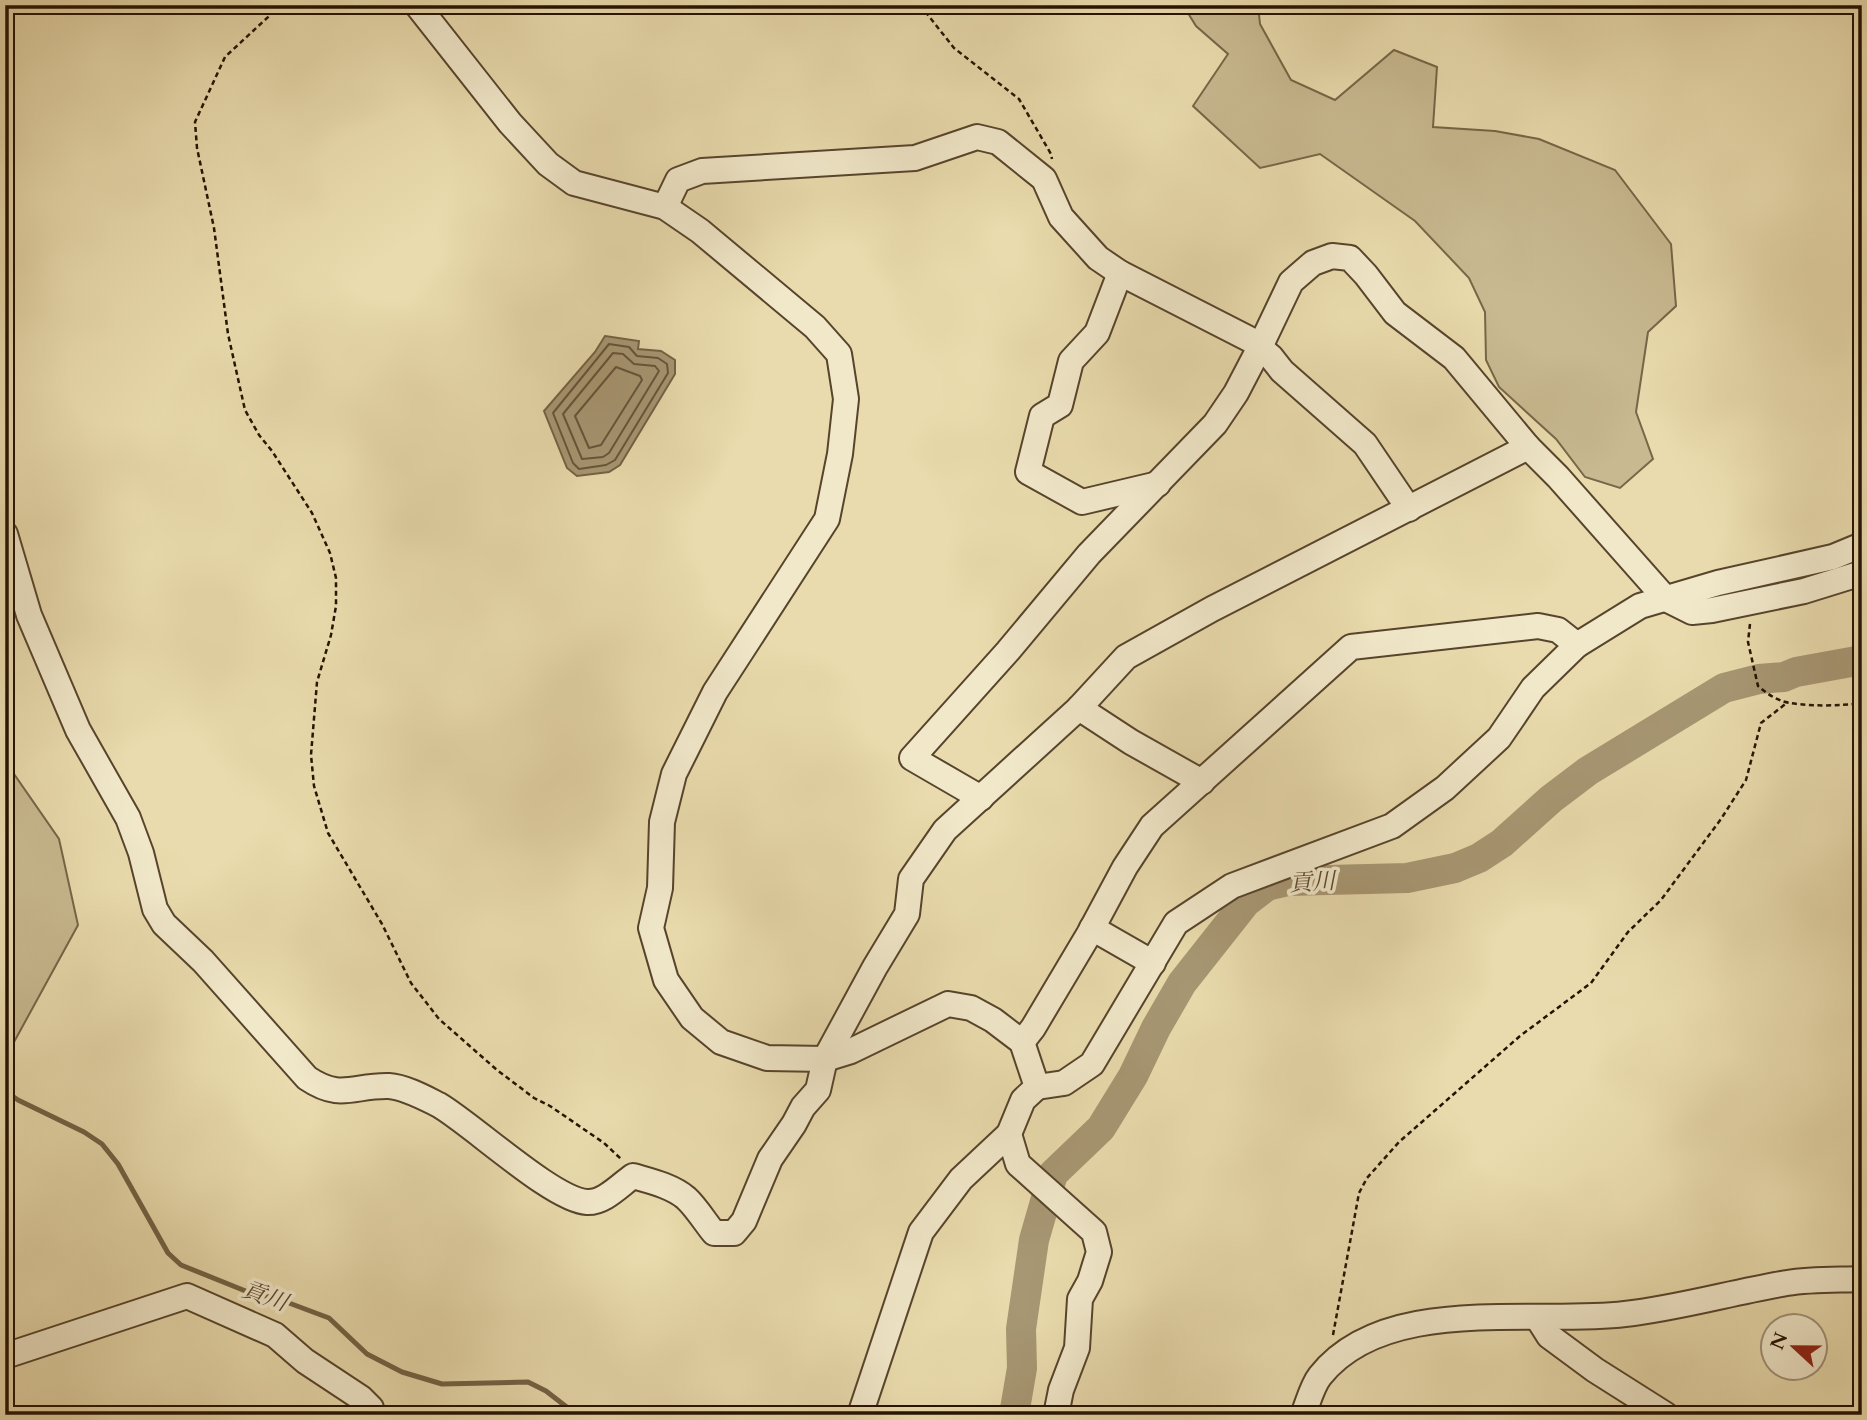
<svg xmlns="http://www.w3.org/2000/svg" width="1867" height="1420" font-family="Cardo,'Noto Serif JP',serif">
<rect width="100%" height="100%" fill="#e9dbad"/>
<filter id="stains"><feTurbulence type="fractalNoise" baseFrequency=".00286" numOctaves="4"/><feColorMatrix values="0 0 0 0 .2 0 0 0 0 .09 0 0 0 0 .02 0 0 0 .5 -.17"/></filter>
<radialGradient id="worn" r=".72"><stop offset=".6" stop-color="#630" stop-opacity="0"/><stop offset="1" stop-color="#630" stop-opacity=".3"/></radialGradient>
<g fill="#c8b990" stroke="#776648" stroke-width="2">
<path d="M1183 5H1258L1260 24 1291 80 1335 100 1394 50 1437 67 1433 127 1495 131 1539 139 1615 170 1671 244 1676 306 1648 332 1636 412 1653 459 1620 488 1585 477 1556 439 1499 387 1486 360 1485 312 1469 278 1415 221 1320 154 1260 168 1193 106 1228 54 1196 26Z"/>
<path d="M5 761 59 839 78 925 8 1053 5 1051Z"/>
</g>
<path fill="#a79773" stroke="#736245" stroke-width="2" d="M605 336 639 341 638 349 661 351 675 360V374L620 465 609 472 577 476 567 468 544 411 595 352Z"/>
<g fill="none" stroke-linecap="round" stroke-linejoin="round">
<g stroke="#66543a" stroke-width="2">
<path d="M609 344 629 347 637 356 658 358 667 364 668 373 615 460 606 465 579 469 573 463 553 413Z"/>
<path d="M613 353 623 354 634 364 655 366 659 371 609 453 603 457 582 459 563 414Z"/>
<path d="M616 367 640 376 642 380 601 445 589 448 575 416Z"/>
</g>
<path stroke="#736245" stroke-width="5" d="M5 1091 18 1100 84 1132 102 1144 118 1164 168 1253 181 1265 253 1294 273 1297 329 1318 367 1354 402 1372 442 1384 528 1382 546 1391 577 1415"/>
<path stroke="#a79773" stroke-width="30" d="M1014 1415 1022 1368 1021 1329 1034 1240 1053 1174 1101 1128 1133 1076 1156 1028 1182 983 1246 902 1267 886 1288 881 1407 878 1455 868 1479 858 1502 843 1551 799 1588 771 1724 688 1759 679 1784 677 1796 672 1862 660"/>
<defs>
<g id="minor">
<path d="M417 5 510 123 548 164 574 183 665 207 700 231 815 327 839 354 846 399 840 454 827 519 715 692 674 774 662 822 660 888 651 928 666 980 692 1018 721 1042 767 1058 825 1059 851 1051 948 1004 971 1008 993 1020 1022 1042 1037 1087 1023 1100 1009 1134 961 1179 921 1232 860 1415"/>
<path d="M665 207 678 180 702 171 915 158 977 137 998 142 1044 179 1061 217 1098 258 1120 273 1251 340 1271 357 1282 371 1365 444 1409 509"/>
<path d="M1120 273 1097 333 1071 361 1060 405 1042 416 1028 472 1082 502 1158 484"/>
<path d="M5 534 29 615 78 730 128 818 141 853 155 909 164 924 203 961 307 1078C341 1101 353 1085 389 1086 405 1087 425 1098 439 1105 473 1125 553 1200 587 1202 604 1203 620 1185 633 1176 650 1181 672 1186 686 1198 696 1207 705 1222 714 1233H734L744 1221 770 1159 794 1124 803 1107 818 1090 825 1059 875 967 907 914 911 879 945 830 1079 708 1126 657 1212 609 1528 447"/>
<path d="M1079 708 1131 742 1202 782"/>
<path d="M981 798 912 758 1008 651 1089 554 1215 424 1236 393 1260 347 1291 282 1313 263 1332 256 1350 258 1366 275 1395 313 1454 358 1528 447 1558 477 1666 599 1692 612 1712 610 1804 591 1862 573"/>
<path d="M1092 928 1153 963"/>
<path d="M1022 1042 1033 1028 1089 934 1125 867 1152 826 1351 647 1538 626 1558 630 1577 645"/>
<path d="M1037 1087 1064 1083 1092 1064 1176 923 1232 886 1392 826 1445 788 1499 738 1533 688 1577 645 1640 606 1718 583 1833 557 1862 545"/>
<path d="M1009 1134 1018 1164 1094 1232 1099 1252 1090 1281 1080 1299 1077 1348 1061 1390 1056 1415"/>
<path d="M1537 1317 1549 1336 1595 1370 1666 1415"/>
<path d="M5 1356 187 1296 275 1335 305 1361 361 1398 371 1408 373 1415"/>
<path d="M1303 1415C1308 1403 1312 1386 1320 1376 1385 1294 1533 1325 1625 1314 1679 1308 1733 1292 1787 1283 1811 1279 1837 1280 1862 1279"/>
</g>
</defs>
<use href="#minor" stroke="#57442c" stroke-width="28"/>
<g stroke="#261201" stroke-width="2.5" stroke-dasharray="5 3.5" stroke-linecap="butt">
<path d="M281 5 225 57 195 122 197 148 214 228 228 334 245 410 259 435 272 451 312 513 330 553 336 578V606L331 635 317 682 311 755 314 786 328 833 382 924 411 983 439 1019 497 1070 534 1098 550 1106 604 1143 621 1159"/>
<path d="M920 5 954 48 1019 99 1051 154 1052 159"/>
<path d="M1750 624 1748 642 1758 686C1765 692 1773 698 1782 701 1800 707 1843 706 1862 703"/>
<path d="M1333 1335 1359 1193 1367 1178 1399 1142 1520 1036 1591 983 1628 932 1661 900 1721 819 1746 780 1761 723 1788 702"/>
</g>
<use href="#minor" stroke="#f1e8ca" stroke-width="24"/>
</g>
<g text-anchor="middle" dominant-baseline="central" stroke-width="7" stroke-linejoin="round" paint-order="stroke">
<g font-size="23" font-style="italic" fill="#5a472f" stroke="#f1e8ca">
<text transform="translate(1312 882) rotate(-3)">貢川</text>
<text transform="translate(265 1296) rotate(20)">貢川</text>
</g>
</g>
<rect width="1867" height="1420" fill="none" stroke="#e9dbad" stroke-width="28"/>
<rect x="7" y="7" width="1853" height="1406" fill="none" stroke="#261201" stroke-width="3.5"/>
<rect x="14" y="14" width="1839" height="1392" fill="none" stroke="#261201" stroke-width="2"/>
<g transform="translate(1794 1347) rotate(292)"><circle r="33" fill="#f1e8ca" stroke="#a0927a" stroke-width="2"/>
<path d="M0-5L12 26L0 18L-12 26Z" fill="#8f2418"/>
<text y="-10" font-size="19" font-weight="bold" text-anchor="middle" fill="#261201">N</text>
</g>
<rect width="100%" height="100%" filter="url(#stains)"/>
<rect width="100%" height="100%" fill="url(#worn)"/>
</svg>
